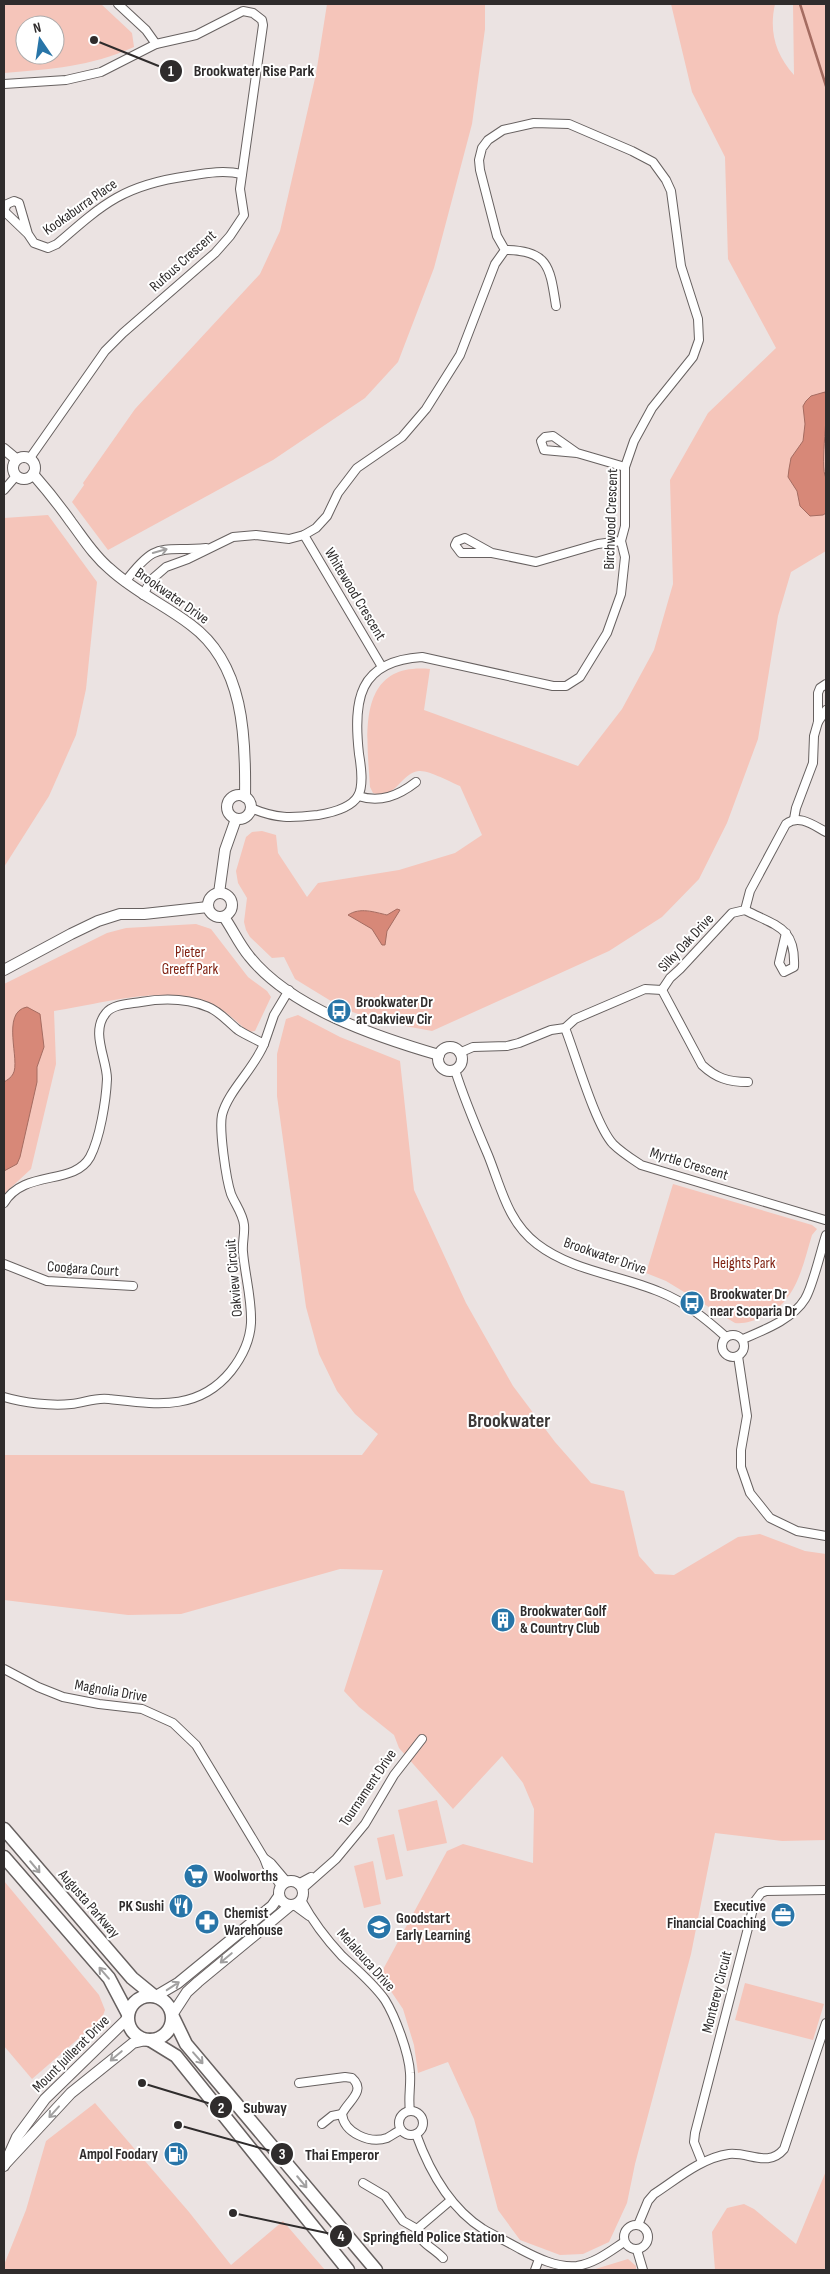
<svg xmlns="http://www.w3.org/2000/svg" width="830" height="2274" font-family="'Sofia Sans Condensed',sans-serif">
<rect width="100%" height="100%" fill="#ebe3e2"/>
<g fill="#f5c5ba" fill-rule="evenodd">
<path d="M4 4H101L132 33 134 47C89 67 52 69 4 73ZM25 25H55V55H25Z"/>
<path d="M327 4H485V29L472 124 434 268 398 362 365 398 273 460 108 550 72 502 84 485 83 483 135 409 260 274 280 231 316 74Z"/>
<path d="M671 4H775C769 31 775 54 794 75L793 4H826V551L791 572 778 616 758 739 727 823 699 879 662 917 609 951 432 1031 378 1021 344 1009 295 979 284 957 272 958 250 937 246 930 244 922 247 898 238 883 236 871 246 837 252 832 262 831 276 835 278 853 307 897 318 883 399 870 455 853 482 835 460 786C450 782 429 770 419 771 400 773 396 801 373 793L370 787C367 737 355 662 430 669L424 710 578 766 622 709 654 650 673 584 670 480 708 413 776 348 728 259 725 157 692 92Z"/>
<path d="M48 515 97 582 86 689 76 735 49 796 4 867V518Z"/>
<path d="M196 924 211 929 248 977 267 991 271 997 255 1031 249 1032C238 1023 226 1011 212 1004 170 983 99 1004 54 1011L56 1064 31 1169 4 1194V984L107 933 126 928Z"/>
<path d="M298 1015 340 1037 400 1061 414 1190 466 1303 513 1386 555 1442 591 1483 624 1491 639 1556 655 1574 674 1575 738 1537 760 1534 805 1551 826 1554V1840L782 1841 715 1833 691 1954 635 2164 627 2203 609 2242 583 2254 560 2255 520 2240 498 2210 474 2119 448 2062 418 2073 414 2045 403 2009 380 1975 447 1851 463 1844 533 1863 534 1809 523 1783 502 1756 453 1809 399 1748 394 1735 359 1707 344 1691 383 1570 340 1569 181 1614 128 1615 4 1600V1455H362L378 1434 355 1414 337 1391 319 1354 306 1307 277 1096V1054L286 1019Z"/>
<path d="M673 1184 812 1225 817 1229 812 1235C802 1268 796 1304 761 1318 752 1321 745 1324 735 1323L666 1281 646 1273Z"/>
<path d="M437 1800 447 1843 407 1851 398 1810Z"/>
<path d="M394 1834 403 1876 386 1880 377 1838Z"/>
<path d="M373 1861 381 1904 364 1908 354 1866Z"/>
<path d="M4 1881 99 1995 105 2010 102 2018 32 2079 4 2046Z"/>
<path d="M745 1983 824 2004 813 2040 735 2020Z"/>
<path d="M95 2103 189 2212 231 2265 283 2221 325 2270H4V2265L26 2210 46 2141Z"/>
<path d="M826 2171V2270H715L712 2232 727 2208 744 2204 754 2209 796 2244Z"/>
<path d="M628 2259 636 2266V2270H592Z"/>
</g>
<g fill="#d78878" stroke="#a56c61">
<path d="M825 392C830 408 819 466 826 478V513L823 515 810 516 800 506 797 491 788 477 789 469 791 458 803 441 805 424 803 406 806 401 811 396Z"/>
<path d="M397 909 400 910 387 931 385 945H382L372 929 348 915C360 907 374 912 387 915Z"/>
<path d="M27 1007 40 1014 44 1047 37 1067V1082L20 1157 17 1164 4 1171V1082C7 1080 11 1078 13 1074 21 1061 0 1012 27 1007Z"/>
</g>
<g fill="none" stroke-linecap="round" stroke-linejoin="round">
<path stroke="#a56c61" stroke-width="2.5" d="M800 4 826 86"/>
<defs>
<g id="minor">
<path d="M118 4 146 30 156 44"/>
<path d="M4 84 66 80 101 72 156 44 196 35 243 11 253 13 262 20 263 25 240 189 244 215 230 236 215 253 123 333 105 351 30 458"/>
<path d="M28 234 19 203 14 201 7 204 4 211 28 234 34 243 48 248 57 244C104 203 124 185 188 176 207 173 223 170 242 174"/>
<path d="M505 250C549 250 550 268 556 306"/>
<path d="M577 453 553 436 545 437 541 441 544 450 577 453 625 467"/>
<path d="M4 490 16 476"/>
<path d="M304 535 382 667"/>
<path d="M492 553 465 538 457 541 455 545 461 553H492L536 562 598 544 621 541"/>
<path d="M125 582C157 540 159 552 206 548"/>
<path d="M143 595 151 580 166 567 188 559 233 537 256 535 289 539 304 535 316 528 327 516 338 493 357 468 402 437 426 409 460 355 495 264 505 250 497 236 480 170 479 160 482 148 488 140 503 130 534 123 569 124 632 151 653 162 666 180 671 191 681 266 698 319 699 340 693 357 652 408 634 441 625 467V526L621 541 625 557 621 594 607 633 580 677 566 686H553L422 657C358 661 353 700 359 754 361 766 364 785 358 796 351 808 330 813 318 815 291 818 276 819 251 808"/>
<path d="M818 722 826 710"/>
<path d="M358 796C380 803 398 796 416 782"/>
<path d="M794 819 796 808 813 763 814 736 818 722V693L820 688 826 684"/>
<path d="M745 910C776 926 796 927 794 967L784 972 779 963 786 933"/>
<path d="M662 990 702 1065C716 1078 728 1082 748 1082"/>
<path d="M565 1028C576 1056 595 1124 613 1144 621 1152 632 1159 641 1165L825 1220"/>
<path d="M459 1053 473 1047 507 1046 519 1043 551 1030 565 1028 575 1019 645 989 662 990 670 978 680 969 732 913 745 910 750 891 786 824C799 814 813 825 826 832"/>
<path d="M455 1070C464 1099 476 1127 488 1155 501 1187 507 1221 537 1244 572 1271 620 1275 660 1292 685 1302 706 1319 726 1337"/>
<path d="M4 1203C24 1169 74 1186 90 1157 100 1138 106 1101 107 1079 107 1059 90 1032 106 1013 113 1004 129 1004 141 1002 164 998 186 998 208 1007 219 1011 228 1022 238 1030 246 1035 255 1039 264 1044L274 1015 289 990"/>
<path d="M4 1264 47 1281 133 1286"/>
<circle cx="733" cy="1346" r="11"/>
<path d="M743 1339C764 1330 793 1319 805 1299 813 1286 821 1250 826 1235"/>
<path d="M738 1356 747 1416 741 1450V1467L750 1493 770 1518 797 1531 826 1536"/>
<path d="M4 1397C24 1403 51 1406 71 1404 84 1403 95 1397 109 1399 155 1404 198 1412 231 1371 242 1357 250 1341 251 1323 252 1299 245 1276 243 1252 242 1243 245 1234 244 1225 243 1214 235 1204 231 1194 226 1179 219 1130 222 1115 228 1091 254 1069 264 1044"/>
<path d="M4 1669 38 1687 63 1697 99 1704 142 1709 173 1723 196 1745 264 1858 267 1866 281 1886"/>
<path d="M264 1858 271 1863 287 1882"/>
<path d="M298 1884 311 1877"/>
<path d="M302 1889 336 1859 365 1824 394 1775 422 1739"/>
<path d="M301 1900C312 1920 326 1939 342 1956 357 1970 373 1983 385 2000 395 2016 409 2053 410 2073 411 2086 408 2098 410 2111"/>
<path d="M294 1905 309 1916"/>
<path d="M299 2083 345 2077 352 2078C367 2091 347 2102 342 2114 344 2133 370 2144 387 2138 391 2136 396 2132 401 2130"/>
<circle cx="411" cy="2123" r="12"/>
<path d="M322 2124 332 2116 342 2114"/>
<path d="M416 2134C429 2170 450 2208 483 2229 495 2236 508 2242 520 2249 537 2258 557 2268 577 2266 595 2263 609 2252 624 2242"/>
<path d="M702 2162 694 2142 695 2133 755 1901 761 1893 766 1891 826 1890"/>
<path d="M363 2183 385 2196 403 2221 417 2229C420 2244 433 2247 443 2258"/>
<circle cx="636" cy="2237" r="12"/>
<path d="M638 2225 648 2201 654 2194C677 2179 701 2158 729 2154 750 2152 768 2168 784 2149L826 2023"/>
<path d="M417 2229 451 2200"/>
<path d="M637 2250 643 2270"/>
<path d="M535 2270 539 2259"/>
</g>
<g id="tertiary">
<path d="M4 449 16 459"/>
<circle cx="24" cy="468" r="11"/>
<path d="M33 474C47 490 59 505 71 522 83 538 94 556 110 569 135 592 165 605 191 625 244 664 246 737 245 797"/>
<circle cx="239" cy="807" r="12"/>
<circle cx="220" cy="905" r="12"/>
<path d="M219 893 225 850 236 819"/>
<path d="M224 917C233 930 239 944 249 956 290 1008 377 1037 439 1055"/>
<path d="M4 970 71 934 98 921 120 914H144L208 907"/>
<circle cx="450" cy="1059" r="12"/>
<circle cx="291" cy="1893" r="12"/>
<path d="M156 1996 178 1983 272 1906 279 1896"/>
<path d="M172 2015 187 1992 198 1982 291 1905"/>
<path d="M6 2163 71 2093 127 2048 133 2043 146 2040"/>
<path d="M4 2166 17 2137 45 2099 128 2018"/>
</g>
<g id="primary">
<path d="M4 1829 132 1978 154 1996"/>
<path d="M4 1857 109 1978 128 2014"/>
<circle cx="150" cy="2018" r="22"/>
<path d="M173 2017 186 2044 376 2270"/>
<path d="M150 2040 176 2056 348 2270"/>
</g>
</defs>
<use href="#minor" stroke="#676160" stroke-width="10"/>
<use href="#tertiary" stroke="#676160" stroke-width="12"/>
<use href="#primary" stroke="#676160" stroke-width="15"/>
<use href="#minor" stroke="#fff" stroke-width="8"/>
<use href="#tertiary" stroke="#fff" stroke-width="10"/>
<use href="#primary" stroke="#fff" stroke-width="12"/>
</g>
<defs><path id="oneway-shaft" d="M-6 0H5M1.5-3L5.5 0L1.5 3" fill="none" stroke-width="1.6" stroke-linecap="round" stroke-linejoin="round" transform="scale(1.25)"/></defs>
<g stroke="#a1a0a0">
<use href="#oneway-shaft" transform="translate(160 551) rotate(-16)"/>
<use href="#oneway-shaft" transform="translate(35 1867) rotate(50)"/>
<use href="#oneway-shaft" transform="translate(226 1958) rotate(140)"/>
<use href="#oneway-shaft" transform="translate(104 1973) rotate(-131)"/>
<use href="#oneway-shaft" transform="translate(173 1986) rotate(-33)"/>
<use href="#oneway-shaft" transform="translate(116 2056) rotate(140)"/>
<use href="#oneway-shaft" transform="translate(198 2058) rotate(49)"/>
<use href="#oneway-shaft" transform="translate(54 2112) rotate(132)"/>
<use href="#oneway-shaft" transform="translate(302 2182) rotate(50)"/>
</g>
<defs>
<symbol id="bus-disc" viewBox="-11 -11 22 22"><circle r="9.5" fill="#2875a8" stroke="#fff"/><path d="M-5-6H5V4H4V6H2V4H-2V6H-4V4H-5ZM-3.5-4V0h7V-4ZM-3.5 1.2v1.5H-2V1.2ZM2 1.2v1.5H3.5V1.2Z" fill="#fff"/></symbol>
<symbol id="building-disc" viewBox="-11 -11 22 22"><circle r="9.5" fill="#2875a8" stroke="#fff"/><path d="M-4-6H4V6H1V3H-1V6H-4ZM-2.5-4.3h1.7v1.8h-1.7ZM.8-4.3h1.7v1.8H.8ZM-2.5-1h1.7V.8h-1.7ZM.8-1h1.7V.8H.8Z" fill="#fff"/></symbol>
<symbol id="supermarket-disc" viewBox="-11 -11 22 22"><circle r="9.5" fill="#2875a8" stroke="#fff"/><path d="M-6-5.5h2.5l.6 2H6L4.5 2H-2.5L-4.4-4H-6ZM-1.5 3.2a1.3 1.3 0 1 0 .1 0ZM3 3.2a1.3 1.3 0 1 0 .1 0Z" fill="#fff"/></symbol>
<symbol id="restaurant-disc" viewBox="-11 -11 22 22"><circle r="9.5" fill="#2875a8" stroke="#fff"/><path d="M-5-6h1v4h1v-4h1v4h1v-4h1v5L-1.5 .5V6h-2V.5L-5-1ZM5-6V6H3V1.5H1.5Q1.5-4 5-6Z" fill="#fff"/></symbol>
<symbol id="office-disc" viewBox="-11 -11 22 22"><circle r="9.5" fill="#2875a8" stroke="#fff"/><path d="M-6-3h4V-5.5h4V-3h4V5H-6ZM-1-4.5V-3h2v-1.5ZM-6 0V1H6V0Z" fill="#fff"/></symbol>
<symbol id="pharmacy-disc" viewBox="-11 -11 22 22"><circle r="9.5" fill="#2875a8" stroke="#fff"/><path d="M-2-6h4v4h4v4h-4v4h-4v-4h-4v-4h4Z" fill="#fff"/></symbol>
<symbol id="school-disc" viewBox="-11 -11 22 22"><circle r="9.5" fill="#2875a8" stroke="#fff"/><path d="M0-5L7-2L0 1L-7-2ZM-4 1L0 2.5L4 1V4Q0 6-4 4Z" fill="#fff"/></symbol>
<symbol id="fuel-disc" viewBox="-11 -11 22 22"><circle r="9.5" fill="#2875a8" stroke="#fff"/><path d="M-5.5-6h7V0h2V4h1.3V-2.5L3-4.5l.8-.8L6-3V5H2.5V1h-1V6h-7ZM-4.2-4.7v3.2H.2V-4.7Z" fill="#fff"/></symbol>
</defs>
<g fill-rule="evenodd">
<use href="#bus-disc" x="325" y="997" width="28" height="28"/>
<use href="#bus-disc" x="678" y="1289" width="28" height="28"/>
<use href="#building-disc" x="489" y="1606" width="28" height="28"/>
<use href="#supermarket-disc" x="182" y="1862" width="28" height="28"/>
<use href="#restaurant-disc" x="167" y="1892" width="28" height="28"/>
<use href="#office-disc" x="769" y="1901" width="28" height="28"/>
<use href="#pharmacy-disc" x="193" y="1908" width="28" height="28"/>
<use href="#school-disc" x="365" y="1913" width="28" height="28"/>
<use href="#fuel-disc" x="162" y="2140" width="28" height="28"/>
</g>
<g text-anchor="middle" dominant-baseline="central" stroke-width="4" stroke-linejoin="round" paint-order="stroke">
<g font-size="15" fill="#2f2c2c" stroke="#fff">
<text transform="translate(80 207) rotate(-35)">Kookaburra Place</text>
<text transform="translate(183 261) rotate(-42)">Rufous Crescent</text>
<text transform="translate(611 519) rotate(-88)">Birchwood Crescent</text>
<text transform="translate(355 594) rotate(59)">Whitewood Crescent</text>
<text transform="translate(172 596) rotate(35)">Brookwater Drive</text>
<text transform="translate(686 943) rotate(-47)">Silky Oak Drive</text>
<text transform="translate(689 1164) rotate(17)">Myrtle Crescent</text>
<text transform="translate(605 1256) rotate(19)">Brookwater Drive</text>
<text transform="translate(83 1269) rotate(4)">Coogara Court</text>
<text transform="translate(234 1278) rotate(-95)">Oakview Circuit</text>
<text transform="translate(111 1691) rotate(10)">Magnolia Drive</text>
<text transform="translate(368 1788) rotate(-56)">Tournament Drive</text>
<text transform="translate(89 1904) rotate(49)">Augusta Parkway</text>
<text transform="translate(366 1960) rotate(48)">Melaleuca Drive</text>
<text transform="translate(717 1992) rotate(-76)">Monterey Circuit</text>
<text transform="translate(71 2054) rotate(-45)">Mount Juillerat Drive</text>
</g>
<g font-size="15" fill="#802212" stroke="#fff">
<text x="190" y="952">Pieter<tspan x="190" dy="17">Greeff Park</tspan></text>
<text x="744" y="1263">Heights Park</text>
</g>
<g font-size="15" font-weight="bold" fill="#2f2c2c" stroke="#fff" text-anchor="start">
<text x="356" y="1002">Brookwater Dr<tspan x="356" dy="17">at Oakview Cir</tspan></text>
<text x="710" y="1294">Brookwater Dr<tspan x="710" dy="17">near Scoparia Dr</tspan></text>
<text x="520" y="1611">Brookwater Golf<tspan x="520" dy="17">&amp; Country Club</tspan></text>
<text x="214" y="1876">Woolworths</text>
<text x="164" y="1906" text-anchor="end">PK Sushi</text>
<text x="766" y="1906" text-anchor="end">Executive<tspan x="766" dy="17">Financial Coaching</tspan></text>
<text x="224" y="1913">Chemist<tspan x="224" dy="17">Warehouse</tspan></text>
<text x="396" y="1918">Goodstart<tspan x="396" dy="17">Early Learning</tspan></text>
<text x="158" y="2154" text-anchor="end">Ampol Foodary</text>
</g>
<g font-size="20" font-weight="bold" fill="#3d3837" stroke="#fff">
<text x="509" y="1421">Brookwater</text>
</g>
</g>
<path fill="none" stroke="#2f2c2c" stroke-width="2" d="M94 40L171 71M142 2083L221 2107M178 2125L282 2154M233 2213L341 2236"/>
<g fill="#2f2c2c" stroke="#fff" stroke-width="2">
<circle cx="94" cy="40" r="5"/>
<circle cx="142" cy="2083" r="5"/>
<circle cx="178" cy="2125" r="5"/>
<circle cx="233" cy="2213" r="5"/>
<circle cx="171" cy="71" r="12"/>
<circle cx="221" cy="2107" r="12"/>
<circle cx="282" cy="2154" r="12"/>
<circle cx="341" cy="2236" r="12"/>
</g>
<g font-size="15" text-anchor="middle" font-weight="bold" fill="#fff">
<text x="171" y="76">1</text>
<text x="221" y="2113">2</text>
<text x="282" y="2159">3</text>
<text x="341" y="2241">4</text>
</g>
<g font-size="16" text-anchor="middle" font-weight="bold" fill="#2f2c2c" stroke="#fff" stroke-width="4" stroke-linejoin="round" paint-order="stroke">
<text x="254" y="76">Brookwater Rise Park</text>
<text x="265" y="2113">Subway</text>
<text x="342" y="2160">Thai Emperor</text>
<text x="434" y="2242">Springfield Police Station</text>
</g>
<rect width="830" height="2274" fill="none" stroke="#2f2c2c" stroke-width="10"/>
<g transform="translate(40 40) rotate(347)"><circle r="24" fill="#ffffff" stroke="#acabab"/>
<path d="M0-4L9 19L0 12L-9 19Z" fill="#2875a8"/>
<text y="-8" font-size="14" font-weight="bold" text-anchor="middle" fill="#2f2c2c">N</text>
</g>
</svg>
